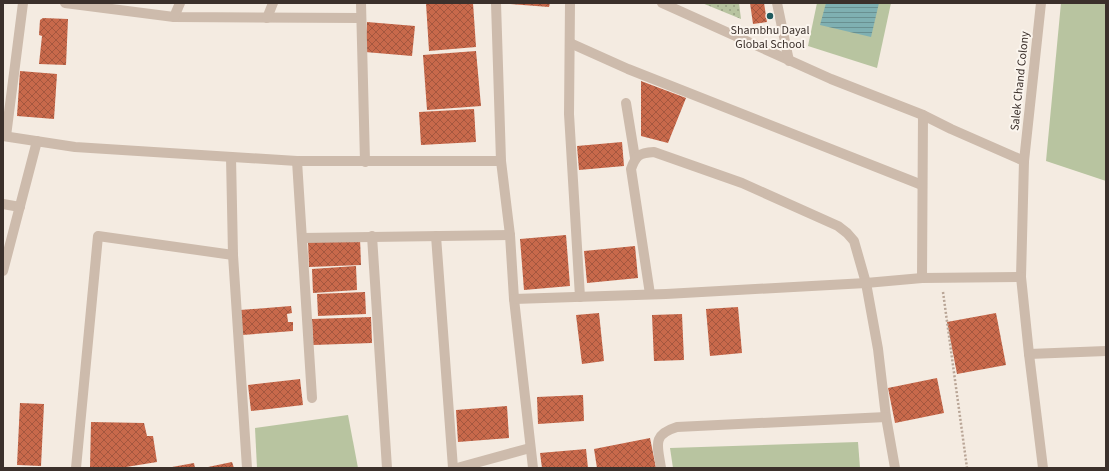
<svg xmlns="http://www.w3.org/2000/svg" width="1109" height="471" font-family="'Source Sans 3',sans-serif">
<defs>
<pattern id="grass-dots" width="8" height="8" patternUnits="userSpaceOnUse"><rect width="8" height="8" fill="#b8c4a0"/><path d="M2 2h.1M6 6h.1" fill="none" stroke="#97a083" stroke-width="1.8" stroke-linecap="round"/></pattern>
<pattern id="water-rules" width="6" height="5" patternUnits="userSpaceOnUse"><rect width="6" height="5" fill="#7fb0b2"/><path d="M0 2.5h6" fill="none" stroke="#699091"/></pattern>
<pattern id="building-cross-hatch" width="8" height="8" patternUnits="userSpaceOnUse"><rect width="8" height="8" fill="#c8694b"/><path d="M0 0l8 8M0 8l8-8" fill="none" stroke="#a4573f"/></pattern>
</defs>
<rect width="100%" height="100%" fill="#f4ebe1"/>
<path fill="url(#grass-dots)" d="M702 3H739L741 19Z"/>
<g fill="#b8c4a0">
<path d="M817 3H891L877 68 808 46Z"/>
<path d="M1061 3H1106V181L1046 161Z"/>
<path d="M348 415 358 468H257L255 428Z"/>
<path d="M858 442 860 468H673L670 448Z"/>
</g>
<path fill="url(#water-rules)" d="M826 3H879L871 37 820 25Z"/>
<g fill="url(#building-cross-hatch)">
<path d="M426 3H473L476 47 429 51Z"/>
<path d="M510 3H550L549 7 510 4Z"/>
<path d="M750 3H764L767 22 753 24Z"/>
<path d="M43 18 68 19 66 65 39 64 42 36 39 35 40 20Z"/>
<path d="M367 22 415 26 412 56 365 52Z"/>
<path d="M476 51 481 106 427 110 423 55Z"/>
<path d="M20 71 57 74 54 119 17 116Z"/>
<path d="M641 81 686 98 668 143 641 136Z"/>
<path d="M474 109 476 142 421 145 419 112Z"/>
<path d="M622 142 624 166 579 170 577 146Z"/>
<path d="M566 235 570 286 524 290 520 239Z"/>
<path d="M360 238 361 265 309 267 308 240Z"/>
<path d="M635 246 638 278 587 283 584 251Z"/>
<path d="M356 266 357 290 313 293 312 269Z"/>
<path d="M365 292 366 314 318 316 317 294Z"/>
<path d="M291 306 292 313 287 314 288 322H293V331L242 335 240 310Z"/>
<path d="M738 307 742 353 710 356 706 309Z"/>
<path d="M599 313 604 361 582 364 576 315Z"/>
<path d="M996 313 1006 365 957 374 947 322Z"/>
<path d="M682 314 684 360 654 361 652 315Z"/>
<path d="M371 317 372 343 313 345 312 319Z"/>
<path d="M937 378 944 413 895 423 888 388Z"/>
<path d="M300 379 303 405 251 411 248 385Z"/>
<path d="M583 395 584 421 538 424 537 397Z"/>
<path d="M20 403 44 404 41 466 17 465Z"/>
<path d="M507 406 509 438 458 442 456 410Z"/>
<path d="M91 422 144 423 147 436H153L157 462 120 468H90Z"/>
<path d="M650 438 656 468H597L594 449Z"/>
<path d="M586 449 588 468H542L540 453Z"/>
<path d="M232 462 234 468H208V467Z"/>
<path d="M194 463 195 468H172V467Z"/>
</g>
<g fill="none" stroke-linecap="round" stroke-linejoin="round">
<path stroke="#b9a596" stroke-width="2.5" stroke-dasharray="2 2" stroke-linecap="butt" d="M943 292 967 468"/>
<g stroke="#cdbbac" stroke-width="10">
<path d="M65 3 174 17 361 18"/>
<path d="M361 3 365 162"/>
<path d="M496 3 501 161 510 235 514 299 533 468"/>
<path d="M570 3 569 114 580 297"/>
<path d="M662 3 831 79 923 115 951 129 1024 161 1021 277 1029 354 1043 468"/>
<path d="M777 3 789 61"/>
<path d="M174 17 180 3"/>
<path d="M267 18 273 3"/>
<path d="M570 43 628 69 922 185"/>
<path d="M626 103 635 158"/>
<path d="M3 136 75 147 297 161H501"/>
<path d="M6 136 23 3"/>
<path d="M231 157 233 255 247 468"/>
<path d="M297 161 312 398"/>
<path d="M1024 161 1041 3"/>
<path d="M3 204 20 207"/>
<path d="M372 236 387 468"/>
<path d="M436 236 453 468"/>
<path d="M302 238 510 235"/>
<path d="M3 271 37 141"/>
<path d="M922 278 923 115"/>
<path d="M650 294 631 169C636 155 639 153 654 152L742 183 838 226 847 233 854 241 866 283 878 349 886 417 895 468"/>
<path d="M514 299 666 294 866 283 922 278 1021 277"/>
<path d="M1029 354 1106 351"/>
<path d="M76 468 98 236 233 255"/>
<path d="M457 468 530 448"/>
<path d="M661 468C658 446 651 435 677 427L886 417"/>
</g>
</g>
<circle fill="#1f5a5e" stroke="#fbf5ee" stroke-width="1.5" cx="770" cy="16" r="4"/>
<g text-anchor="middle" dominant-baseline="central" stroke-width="4" stroke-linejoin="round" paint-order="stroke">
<g font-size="12" fill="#3b302b" stroke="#fbf5ee">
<text x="770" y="30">Shambhu Dayal<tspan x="770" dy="14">Global School</tspan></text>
</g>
<g font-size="12" fill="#3b302b" stroke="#fbf5ee">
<text transform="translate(1020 81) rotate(-84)">Salek Chand Colony</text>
</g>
</g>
<rect width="1109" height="471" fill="none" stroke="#3b302b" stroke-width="8"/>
</svg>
